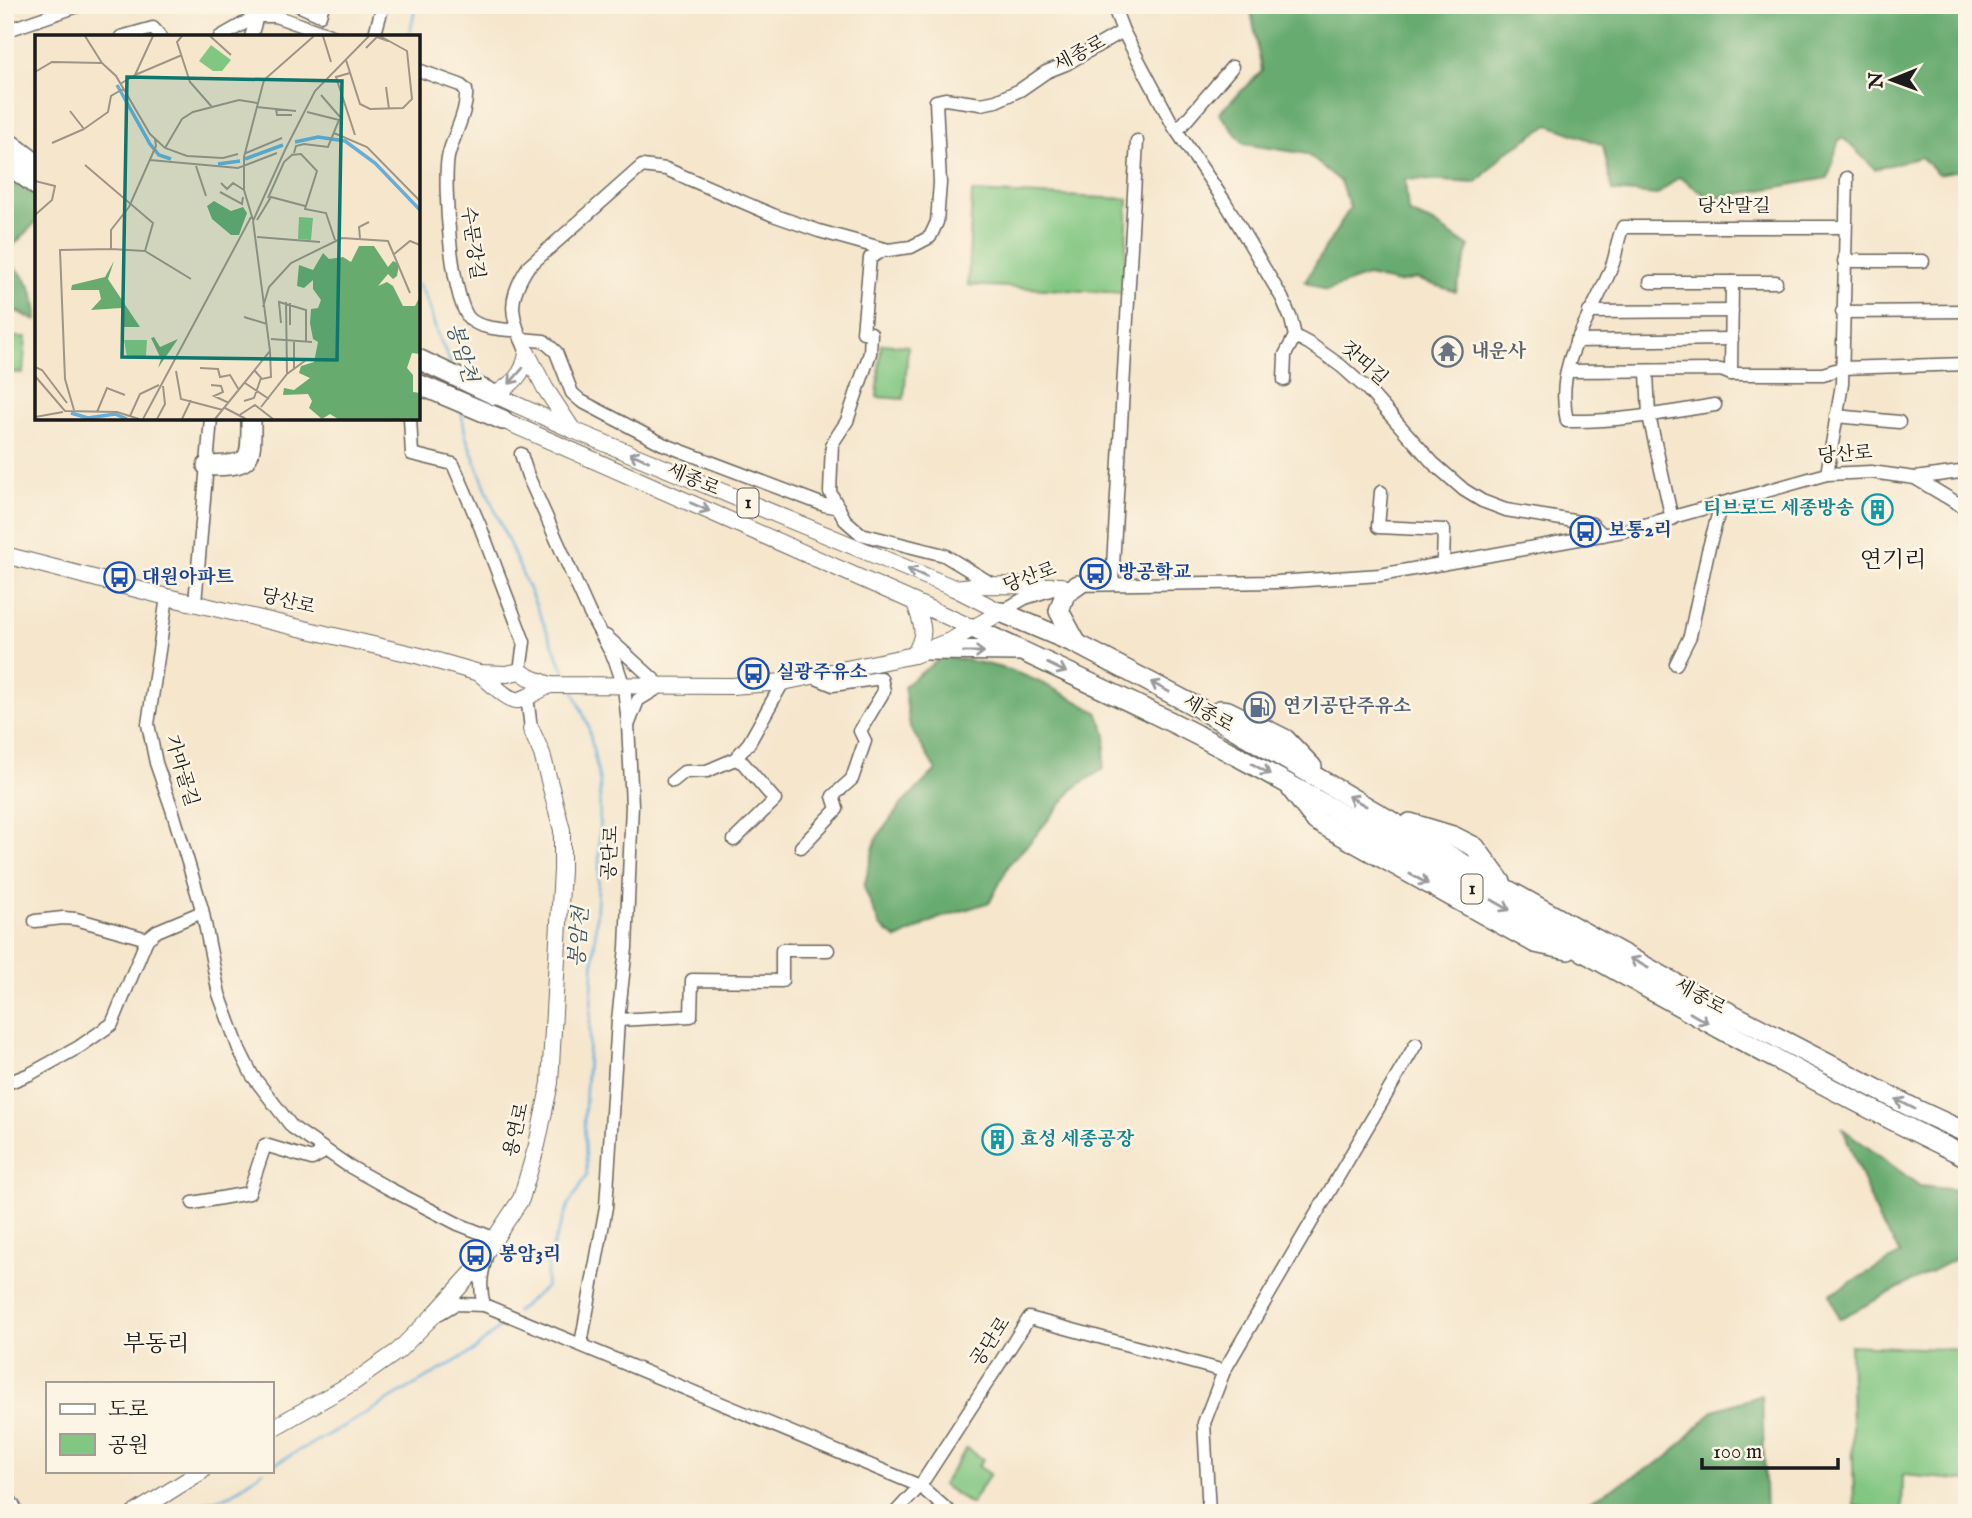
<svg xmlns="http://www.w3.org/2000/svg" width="1972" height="1518" font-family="'IM FELL English','Noto Serif KR',serif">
<rect width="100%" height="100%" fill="#fcf5e5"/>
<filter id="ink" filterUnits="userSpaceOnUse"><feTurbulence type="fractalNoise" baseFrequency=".0143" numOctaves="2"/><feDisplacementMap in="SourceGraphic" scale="14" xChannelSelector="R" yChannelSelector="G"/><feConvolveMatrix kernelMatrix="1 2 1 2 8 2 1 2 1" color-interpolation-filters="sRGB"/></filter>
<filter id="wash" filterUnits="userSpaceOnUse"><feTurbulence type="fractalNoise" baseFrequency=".00686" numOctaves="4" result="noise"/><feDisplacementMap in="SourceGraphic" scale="28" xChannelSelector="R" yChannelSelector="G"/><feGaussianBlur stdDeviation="1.57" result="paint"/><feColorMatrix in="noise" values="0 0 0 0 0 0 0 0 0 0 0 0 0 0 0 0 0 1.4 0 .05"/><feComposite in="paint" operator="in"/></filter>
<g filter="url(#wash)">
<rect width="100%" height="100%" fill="#f5e6cc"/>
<g fill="#81c681" stroke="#4e714e" stroke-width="2">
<path d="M972 192 1128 199 1124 293 968 285Z"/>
<path d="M9 337H26L23 373 8 372Z"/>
<path d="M881 344 908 346 904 399 877 397Z"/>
<path d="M1850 1345 1967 1350V1481L1903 1475 1902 1512 1854 1506Z"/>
<path d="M967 1448 983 1459 978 1466 990 1474 971 1504 942 1485Z"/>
</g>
<g fill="#68ab6f" stroke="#426446" stroke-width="2">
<path d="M1250 5H1967V169L1938 174 1921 157 1875 169 1844 139H1839L1828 178 1711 199 1679 177 1657 195 1612 191 1603 145 1549 125 1505 153 1476 183 1405 179 1408 212 1435 224 1469 247 1456 292 1416 279 1398 283 1367 276 1326 291 1305 281 1350 208 1340 181 1307 154 1244 144 1219 113 1262 71Z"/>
<path d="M19 183 37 194V221L5 254V191Z"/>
<path d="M5 261C29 275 37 295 37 321L5 306Z"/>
<path d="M943 656C970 661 998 665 1023 675 1049 685 1073 699 1097 712L1106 734 1103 769 1074 788 1031 841 1010 863 990 902 937 919 897 939 880 926 864 887 876 839 901 805 936 770 910 727 904 686Z"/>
<path d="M1843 1129 1920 1186 1967 1191V1253L1839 1319 1830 1294 1901 1254 1879 1221Z"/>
<path d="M1762 1395 1766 1513H1568L1668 1457 1714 1410Z"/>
</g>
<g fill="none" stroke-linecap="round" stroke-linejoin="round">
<g stroke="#64aedc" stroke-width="2.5">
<path d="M409 37 416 5"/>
<path d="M418 284C432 306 430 315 438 336 442 347 449 354 451 366"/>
<path d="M461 410 466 437 490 499 568 680"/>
<path d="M516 1312 546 1287 548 1259 568 1206 587 1175 584 1123 599 871 600 783 588 725 574 692"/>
<path d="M271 1466 351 1422 473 1351 509 1319"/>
<path d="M182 1513 189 1507 229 1496 263 1471"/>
</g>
</g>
</g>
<g filter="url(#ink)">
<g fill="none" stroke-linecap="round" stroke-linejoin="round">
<defs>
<g id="minor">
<path d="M298 5 320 15 323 5"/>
<path d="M1113 5 1123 31 1174 127 1225 202 1282 298 1291 319 1295 336 1310 344 1341 366 1368 390 1433 463 1464 490 1482 501 1506 510 1592 524 1603 535"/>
<path d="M5 31 81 5"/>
<path d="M121 37 153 28 161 37"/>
<path d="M220 37 257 16 245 5"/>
<path d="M251 37 257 16H275L335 37"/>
<path d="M374 37 383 5"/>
<path d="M418 70 460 85 466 90C468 112 453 135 448 157 443 183 451 304 471 320 482 329 504 329 518 331"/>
<path d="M1177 131 1232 67"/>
<path d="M885 249 870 258 863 332 871 333 870 353 847 421 832 444 830 492 845 520 861 534 944 555 992 584"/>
<path d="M1844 261H1923"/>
<path d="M1650 282H1776"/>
<path d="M1589 312 1732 311"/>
<path d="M1842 312 1967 311"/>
<path d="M521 339 544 341 556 352 572 393 581 401 663 444 824 505 839 508"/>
<path d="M1576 341 1732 339"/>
<path d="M527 353C512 317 505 302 528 267L642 166 666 169 773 215 819 231 888 250 911 247 930 237 937 222 940 183 936 101 945 99 981 104 996 101 1020 90 1046 72 1066 64 1123 31"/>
<path d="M1567 371 1721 370 1731 374H1823L1842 368 1967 364"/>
<path d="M1647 372 1649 416 1672 519"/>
<path d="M1731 374 1732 282"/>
<path d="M1284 380 1285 355 1295 336"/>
<path d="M1715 405C1666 413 1616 422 1567 421 1553 360 1594 316 1613 263 1617 251 1617 239 1623 227H1845"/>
<path d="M1836 416 1899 422"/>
<path d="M410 418 412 454 453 464 480 526 524 642 520 671"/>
<path d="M521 454 528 476 589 612 615 660 624 687 628 724 632 805 626 948 618 1020 606 1207 581 1344"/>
<path d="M1827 474 1842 384 1847 178"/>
<path d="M1915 478 1967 471"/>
<path d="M1381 492 1378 527 1444 530 1443 564"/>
<path d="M1112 584 1137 141"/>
<path d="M1071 585 1277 582 1380 575 1623 531 1827 474 1871 472 1915 478 1967 509"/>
<path d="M167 597 148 724 156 763 172 809 202 909 219 994 239 1049 252 1075 292 1127 347 1165 388 1188 458 1224 496 1239"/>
<path d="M195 603 211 418"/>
<path d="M1001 612 1025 598 1053 589"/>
<path d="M606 636 661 686 638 700 629 723"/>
<path d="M1676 664 1690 636 1708 551 1721 504"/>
<path d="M527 696 531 729"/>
<path d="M673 781 684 772 707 771 735 759"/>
<path d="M734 840 775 800 743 763 735 759 749 743 783 682"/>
<path d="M801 847 837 809 833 796 852 779 865 741 860 731 884 691 881 678 833 685 811 676"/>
<path d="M35 921 63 918 76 919 147 939"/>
<path d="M618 1020 691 1016 692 980 782 981V950H828"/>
<path d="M5 1084 30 1074 79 1047 112 1024 147 939 157 931 202 912"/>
<path d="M193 1203 249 1193 265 1145 312 1159 326 1151"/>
<path d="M484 1305C479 1287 481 1275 486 1257"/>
<path d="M440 1313 455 1304 484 1305 920 1486 951 1513"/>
<path d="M1224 1371 1416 1044"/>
<path d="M5 1492 18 1513"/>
<path d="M895 1513 920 1486 1029 1318 1224 1371 1204 1423 1209 1513"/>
</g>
<g id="major">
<path d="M495 395 573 430 954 588 1001 612"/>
<path d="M495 395C513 383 524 375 527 353L545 388 572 429"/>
<path d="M503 420 973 628"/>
<path d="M5 555 167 597 420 656 479 673 507 674 520 671 529 677 550 685 732 686 783 682 914 655 952 640 1001 612"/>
<path d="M954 588 981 585 1062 586"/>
<path d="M914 655C927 633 923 626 915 603"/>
<path d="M479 673C488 680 510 703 519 700 529 698 540 689 550 685"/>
<path d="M271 1429 354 1382 398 1351 433 1316 472 1273 521 1199 537 1145 550 1083 562 870V830L542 754 531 729"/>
<path d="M135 1513 202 1471"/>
</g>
<g id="highway">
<path d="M5 140 37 164"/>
<path d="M5 162 37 186"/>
<path d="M418 359 495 395"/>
<path d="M418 384 503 420"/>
<path d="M207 466C253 465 251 463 251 418"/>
<path d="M1001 612 1077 644 1197 707 1506 889 1709 1002 1915 1109 1967 1133"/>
<path d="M973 628C1065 672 1159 713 1248 762 1488 893 1720 1038 1967 1157"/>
<path d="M1077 644 1059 611 1065 594 1078 585"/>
<path d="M927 650 1017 651"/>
<path d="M1220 710 1228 711 1285 739 1312 767"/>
<path d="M1292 790 1316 821 1535 943 1568 950"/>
<path d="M1410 823 1453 836 1475 847 1501 882"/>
</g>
</defs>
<use href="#minor" stroke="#68635a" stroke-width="15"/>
<use href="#major" stroke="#68635a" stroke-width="18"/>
<use href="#highway" stroke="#68635a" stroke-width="22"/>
<use href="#minor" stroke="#fff" stroke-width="12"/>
<use href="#major" stroke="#fff" stroke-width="16"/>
<use href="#highway" stroke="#fff" stroke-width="19"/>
</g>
<defs><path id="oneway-shaft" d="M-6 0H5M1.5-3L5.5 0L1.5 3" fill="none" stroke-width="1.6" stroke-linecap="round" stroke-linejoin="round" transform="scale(1.75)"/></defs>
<g stroke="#999">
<use href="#oneway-shaft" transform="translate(516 376) rotate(131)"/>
<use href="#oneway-shaft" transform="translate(639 457) rotate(-157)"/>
<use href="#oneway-shaft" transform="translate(700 507) rotate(24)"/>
<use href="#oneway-shaft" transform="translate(917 573) rotate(-157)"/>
<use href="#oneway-shaft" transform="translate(974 652)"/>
<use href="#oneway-shaft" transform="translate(1057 668) rotate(26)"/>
<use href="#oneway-shaft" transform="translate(1160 687) rotate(-152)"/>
<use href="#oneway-shaft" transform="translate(1261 769) rotate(30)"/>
<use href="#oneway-shaft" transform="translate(1357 801) rotate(-151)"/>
<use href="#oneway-shaft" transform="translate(1419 879) rotate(29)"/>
<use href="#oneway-shaft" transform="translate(1501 905) rotate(30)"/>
<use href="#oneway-shaft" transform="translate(1639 963) rotate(-151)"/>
<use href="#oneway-shaft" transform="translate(1699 1018) rotate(30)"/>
<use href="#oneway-shaft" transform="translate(1905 1104) rotate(-153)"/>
</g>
</g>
<defs>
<symbol id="temple-ring" viewBox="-11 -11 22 22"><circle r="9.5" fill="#fcf5e5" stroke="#6b7280" stroke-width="1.5"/><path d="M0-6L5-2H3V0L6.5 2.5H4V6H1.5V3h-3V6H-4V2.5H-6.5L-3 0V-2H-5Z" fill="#6b7280"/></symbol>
<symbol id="building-ring" viewBox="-11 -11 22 22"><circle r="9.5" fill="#fcf5e5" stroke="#0f9aa8" stroke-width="1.5"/><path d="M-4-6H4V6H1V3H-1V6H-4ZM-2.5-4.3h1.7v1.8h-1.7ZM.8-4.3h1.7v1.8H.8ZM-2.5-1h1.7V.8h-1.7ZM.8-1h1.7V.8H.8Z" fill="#0f9aa8"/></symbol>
<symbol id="bus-ring" viewBox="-11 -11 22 22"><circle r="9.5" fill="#fcf5e5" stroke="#1a4fb4" stroke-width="1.5"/><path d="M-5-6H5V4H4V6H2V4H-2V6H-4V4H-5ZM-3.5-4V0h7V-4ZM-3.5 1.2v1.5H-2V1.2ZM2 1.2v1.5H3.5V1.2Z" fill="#1a4fb4"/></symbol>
<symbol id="fuel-ring" viewBox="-11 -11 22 22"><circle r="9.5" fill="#fcf5e5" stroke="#5c6f8a" stroke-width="1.5"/><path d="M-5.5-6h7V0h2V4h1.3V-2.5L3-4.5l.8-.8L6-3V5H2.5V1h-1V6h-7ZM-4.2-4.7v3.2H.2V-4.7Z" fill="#5c6f8a"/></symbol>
</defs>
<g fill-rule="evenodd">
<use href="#temple-ring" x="1430" y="334" width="35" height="35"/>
<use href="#building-ring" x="1860" y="492" width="35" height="35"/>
<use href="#bus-ring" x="1568" y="514" width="35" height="35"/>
<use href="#bus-ring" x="1078" y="556" width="35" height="35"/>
<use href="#bus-ring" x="102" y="560" width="35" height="35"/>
<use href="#bus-ring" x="736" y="656" width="35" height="35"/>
<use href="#fuel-ring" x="1242" y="690" width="35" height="35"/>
<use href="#building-ring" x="980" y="1122" width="35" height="35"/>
<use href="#bus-ring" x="458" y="1238" width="35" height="35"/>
</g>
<g text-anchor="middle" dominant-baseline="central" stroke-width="5" stroke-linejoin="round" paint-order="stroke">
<g fill="#fcf5e5" stroke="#5f5d58" stroke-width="2">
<rect x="737.5" y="488.5" width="21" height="29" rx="5"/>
<rect x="1461.5" y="874.5" width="21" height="29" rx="5"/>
</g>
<g font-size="18" font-weight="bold" fill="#1c1c1c">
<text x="748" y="503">1</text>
<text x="1472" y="889">1</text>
</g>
<g font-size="19" fill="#1c1c1c" stroke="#fcf5e5">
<text transform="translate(1080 54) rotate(-28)">세종로</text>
<text x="1734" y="207">당산말길</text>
<text transform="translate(472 243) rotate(82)">수문강길</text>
<text transform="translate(1364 364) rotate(42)">잣띠길</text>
<text transform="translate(1845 455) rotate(-4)">당산로</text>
<text transform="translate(693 480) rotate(23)">세종로</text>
<text transform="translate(1030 578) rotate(-20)">당산로</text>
<text transform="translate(288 602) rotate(14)">당산로</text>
<text transform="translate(1208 714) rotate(30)">세종로</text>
<text transform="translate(181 771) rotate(73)">가마골길</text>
<text transform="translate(611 853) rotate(-87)">공단로</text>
<text transform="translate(1700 997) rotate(29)">세종로</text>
<text transform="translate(517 1130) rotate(-77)">용연로</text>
<text transform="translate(991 1342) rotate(-56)">공단로</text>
</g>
<g font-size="19" font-weight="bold" fill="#5b616d" stroke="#fcf5e5" text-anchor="start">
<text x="1471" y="352">내운사</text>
</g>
<g font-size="19" font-weight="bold" fill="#0d838f" stroke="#fcf5e5" text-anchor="end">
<text x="1854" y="509">티브로드 세종방송</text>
<text x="1020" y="1140" text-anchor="start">효성 세종공장</text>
</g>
<g font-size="19" font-weight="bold" fill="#164399" stroke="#fcf5e5" text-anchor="start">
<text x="1608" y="531">보통2리</text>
<text x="1118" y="573">방공학교</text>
<text x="142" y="578">대원아파트</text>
<text x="776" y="673">실광주유소</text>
<text x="499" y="1255">봉암3리</text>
</g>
<g font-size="19" font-weight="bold" fill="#4e5e75" stroke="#fcf5e5" text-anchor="start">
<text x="1283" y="707">연기공단주유소</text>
</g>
<g font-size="21" font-style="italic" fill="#395669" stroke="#fcf5e5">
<text transform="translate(461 353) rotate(73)">봉암천</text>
<text transform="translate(580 937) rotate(-86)">봉암천</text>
</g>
<g font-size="23" fill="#1c1c1c" stroke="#fcf5e5">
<text x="1893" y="560">연기리</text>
<text x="156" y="1344">부동리</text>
</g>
</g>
<g transform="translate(35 35)">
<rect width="385" height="385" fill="#f5e6cc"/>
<path d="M176 10 196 25 187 36H178L164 26ZM264 182 278 183 276 205 263 204ZM89 305H112L111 321 92 322Z" fill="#81c681"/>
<path d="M179 166 196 176 208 172 212 178 204 200H196L177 184 172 171ZM324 211H339L353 232 358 226 364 229 362 241 358 244 353 239 343 251 352 247 358 251 368 271H380L385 261V319L377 318 372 333 378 340V357L385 358V384H303L295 379 287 384 274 373 277 366 273 359 248 360 249 353 259 355 275 343 264 338 266 331 279 327 283 307 278 304 275 288 276 274 283 273 286 265 278 254V245L269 253 262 251 264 230 278 235 288 218 294 224 308 222 316 227ZM79 226 73 244 105 292H87L86 273 56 275 66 264 64 255H36L37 250 70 242ZM119 302 125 312 143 304 123 333 126 324 116 303Z" fill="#68ab6f"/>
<path fill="none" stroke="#64aedc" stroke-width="3.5" d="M82 50 115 109 124 120 136 124M260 107 283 102 310 106 340 128 385 175M210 124 248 110M183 129 205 126M36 378 53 383 80 379 92 384"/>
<path fill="none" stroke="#9e9586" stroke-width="2" d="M50 1 67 28M147 1 142 7 155 47 177 72M175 1 196 20M288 1 296 27M331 13 342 2 353 6M311 25 325 69 335 74 368 73 377 64 372 16 345 1M0 37 17 27 67 28 81 41 115 99 130 113 152 121 188 123 203 119M315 38 301 42 320 100M100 40 147 20M85 49 100 40 118 1M351 52 354 74M286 60 305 82M221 72 261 76M241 74 242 80H257M35 76 49 94 73 77 76 61 88 54M299 98 332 112 385 166M17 108 49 94M130 113 147 84 158 77 204 65 222 68M250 115 280 56 334 1M211 118 247 103M259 118 261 111 269 109 293 112 304 85 272 77M256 120 266 119 282 136 270 174 291 178 300 205M115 125 203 133 242 118M50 130 118 188 110 216 76 214M161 131 171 161M0 146 20 151 17 165 0 180M186 148 192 154 198 148 209 155M185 157 207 169 208 162M233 163 249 127 258 119M218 185 209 155V122L229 45 279 1M222 185 236 162 270 171M218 186 250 115M222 202 285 207M325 203 324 192 334 187M110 216 156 244M358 220 375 206 385 210M251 267 252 339M228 272 234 252 256 228 307 203 353 206 375 258M209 282 232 289M246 288 244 267 271 275V307M255 290V268M236 304 277 307M259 306V333M0 332 7 335 32 368M165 333 183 334 185 342 195 340 204 355M141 336 146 364 188 375M220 336 227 344 236 342 235 317M0 341 30 376 82 377 104 384M210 348 234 364M176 350 186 351 188 357 179 361 194 368M209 366 219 363 226 343M226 372 252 339 271 325M190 373 211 384M39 375 30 344 25 215 76 214V195L94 172 121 111 120 104M62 377 72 353 90 360M95 381 105 359 124 350M203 381 220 370 238 384M0 382 28 377M108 384 216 182M122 384 130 369 128 351M147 384 156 365M180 384 235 316 218 186"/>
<path fill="#0f766e" fill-opacity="0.15" stroke="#0f766e" stroke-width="3.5" d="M92 42 307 46 302 325 87 322Z"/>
<rect width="385" height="385" fill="none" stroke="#1c1c1c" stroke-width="3.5"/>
</g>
<rect width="1972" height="1518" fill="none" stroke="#fcf5e5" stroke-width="28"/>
<rect x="46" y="1382" width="228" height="91" fill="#fcf5e5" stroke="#a29e95" stroke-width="2"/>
<rect x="60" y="1404" width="35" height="10" fill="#ffffff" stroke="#a29e95" stroke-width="2"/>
<text x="108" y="1416" font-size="21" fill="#1c1c1c">도로</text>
<rect x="60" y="1434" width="35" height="21" fill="#81c681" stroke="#a29e95" stroke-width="2"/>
<text x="108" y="1452" font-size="21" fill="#1c1c1c">공원</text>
<g transform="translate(1892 80) rotate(269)" stroke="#fcf5e5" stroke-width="5" paint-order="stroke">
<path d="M0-5L12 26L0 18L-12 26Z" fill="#1c1c1c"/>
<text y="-10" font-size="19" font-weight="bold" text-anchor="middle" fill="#1c1c1c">N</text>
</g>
<path d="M1702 1458v10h136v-10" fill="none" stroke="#1c1c1c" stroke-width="3.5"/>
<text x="1713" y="1458" font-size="21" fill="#1c1c1c" stroke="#fcf5e5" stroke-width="5" paint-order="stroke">100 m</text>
</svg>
